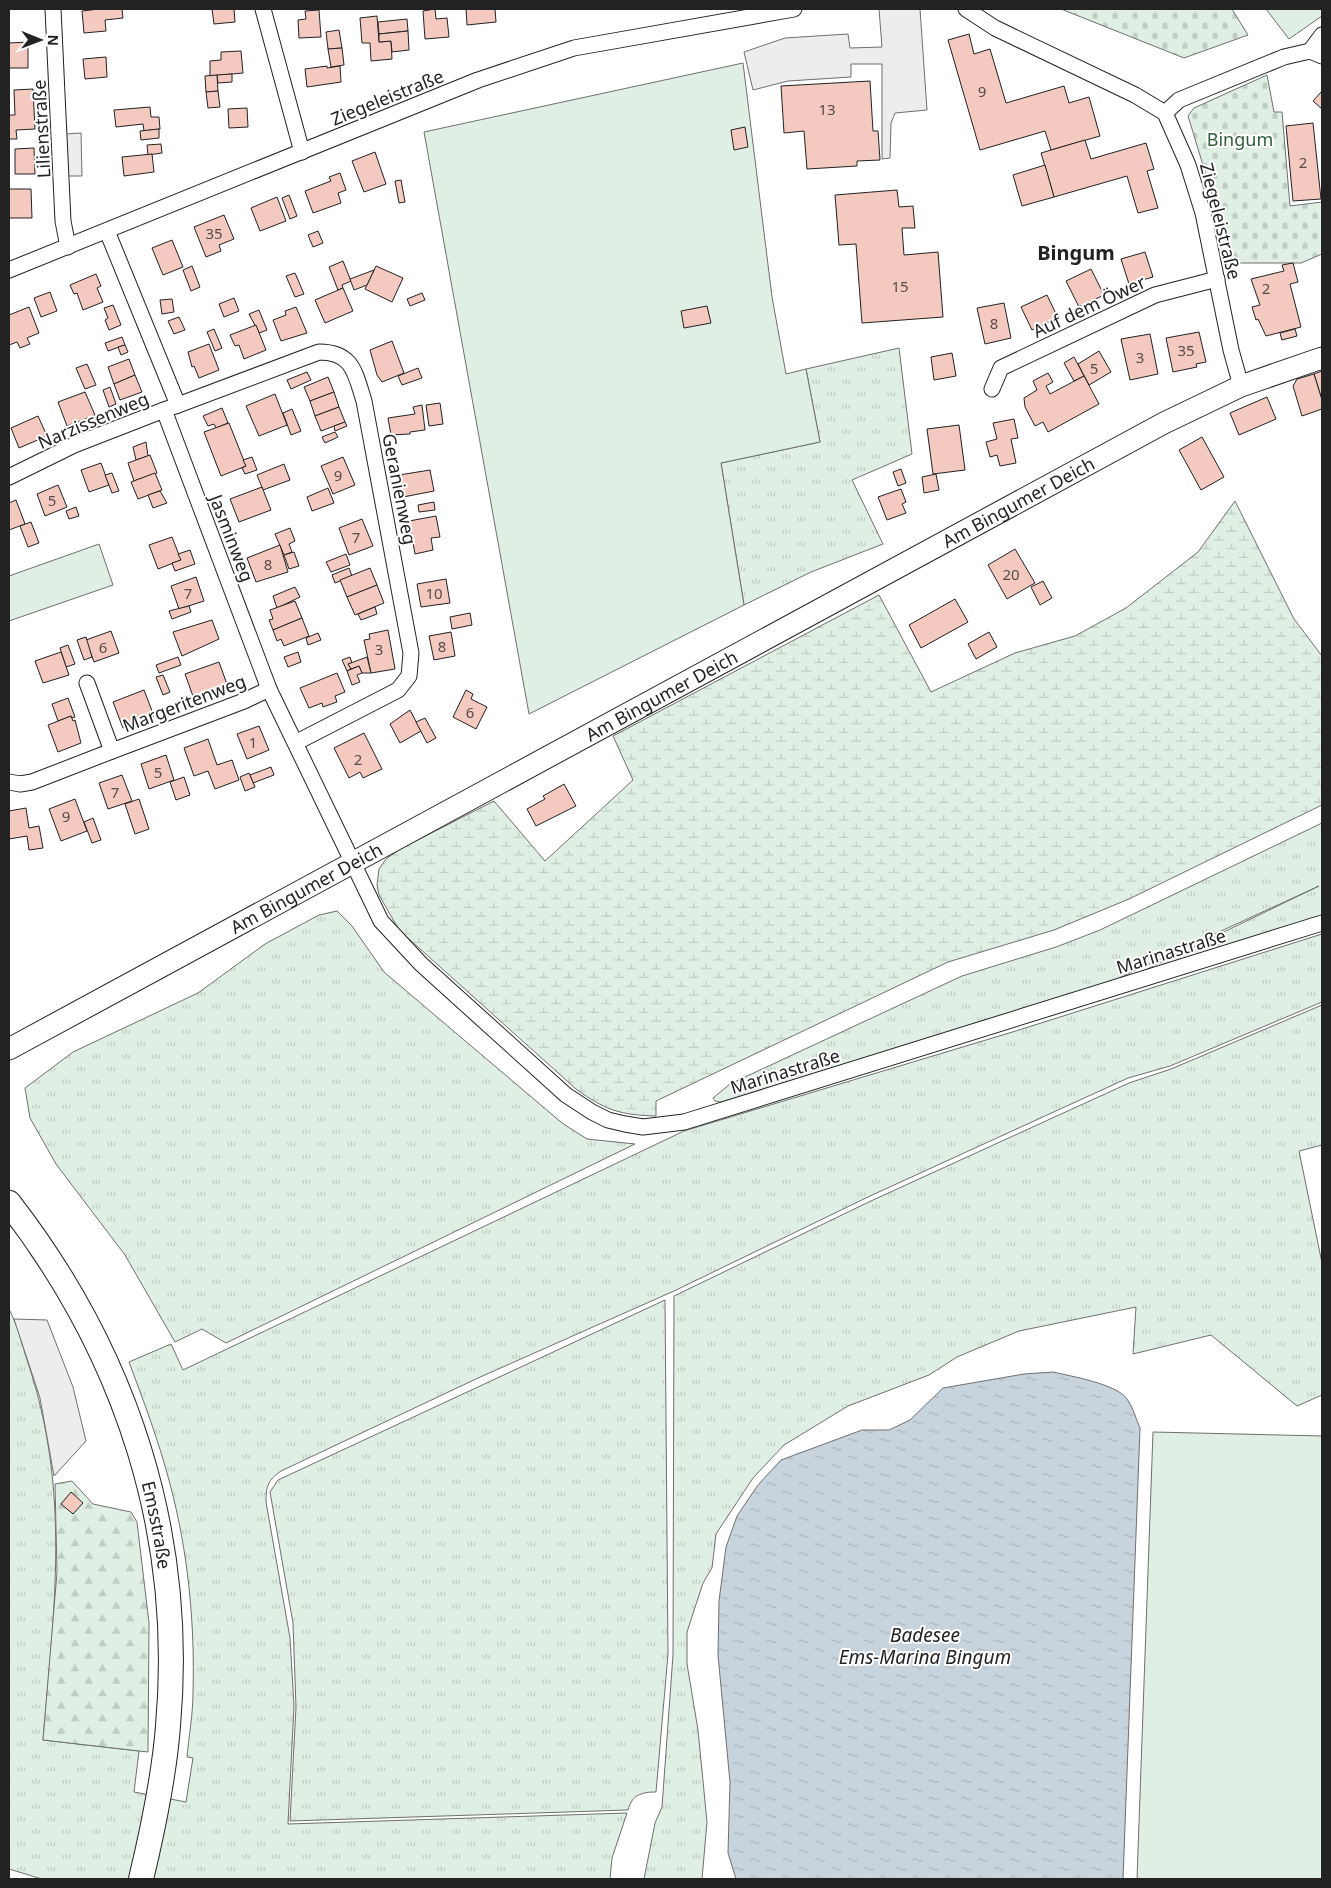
<svg xmlns="http://www.w3.org/2000/svg" width="1331" height="1888" font-family="'Noto Sans',sans-serif">
<defs>
<pattern id="grass-tufts" width="24" height="20" patternUnits="userSpaceOnUse" patternTransform="scale(1.25)"><rect width="24" height="20" fill="#e0efe3"/><path d="M3 7l-1-3M5 7V3M7 7l1-3M15 17l-1-3M17 17v-4M19 17l1-3" fill="none" stroke="#c0cdc2"/></pattern>
<pattern id="forest-firs" width="22" height="20" patternUnits="userSpaceOnUse" patternTransform="scale(1.25)"><rect width="22" height="20" fill="#e0efe3"/><path d="M5 1l3.5 6h-7zM16 11l3.5 6h-7z" fill="#c0cdc2"/></pattern>
<pattern id="wetland-marsh" width="20" height="14" patternUnits="userSpaceOnUse" patternTransform="scale(1.25)"><rect width="20" height="14" fill="#e0efe3"/><path d="M1 5h8M5 5V1M11 12h8M15 12V8" fill="none" stroke="#c0cdc2"/></pattern>
<pattern id="cemetery-stones" width="16" height="16" patternUnits="userSpaceOnUse" patternTransform="scale(1.25)"><rect width="16" height="16" fill="#e0efe3"/><path d="M2 7V4a2 2 0 0 1 4 0v3zM10 15v-3a2 2 0 0 1 4 0v3z" fill="#c0cdc2"/></pattern>
<pattern id="water-ripples" width="26" height="14" patternUnits="userSpaceOnUse" patternTransform="scale(1.25)"><rect width="26" height="14" fill="#c7d3dd"/><path d="M2 4q2-2 4 0t4 0M15 11q2-2 4 0t4 0" fill="none" stroke="#abb5bd"/></pattern>
</defs>
<rect width="100%" height="100%" fill="#fff"/>
<g fill="url(#grass-tufts)" stroke="#6f6f6f">
<path d="M899 348 912 454 852 480 883 544 811 572 744 605 721 463 820 442 806 369Z"/>
<path d="M1322 823V917L1114 985 1319 886 1106 984 721 1102 715 1101 713 1098 730 1084 962 976 1056 947 1100 930Z"/>
<path d="M337 911 352 926 384 972 562 1123 587 1139 635 1144 226 1343 202 1329 175 1342 125 1255 56 1164 30 1118 25 1088 73 1052 198 993 265 944 319 915Z"/>
<path d="M1322 934V1002L1170 1066 1128 1078 870 1196 674 1291 478 1378 281 1471C268 1480 266 1486 266 1502L290 1638 294 1706 288 1824 627 1813 612 1858 610 1879H42L9 1869V1309C18 1326 22 1345 28 1363 71 1492 54 1608 43 1740L139 1751 134 1792 186 1802 193 1758 187 1757C189 1735 193 1714 193 1692 195 1624 188 1551 170 1484 159 1442 144 1402 129 1362L171 1344 183 1370 684 1131 1019 1030Z"/>
<path d="M1322 1005V1145L1299 1151 1322 1263V1395L1297 1406 1211 1335 1133 1354 1136 1307 1019 1331 957 1357 929 1375 848 1406 784 1445 753 1478 716 1534 712 1568 703 1583 687 1632V1664L698 1730 707 1822 702 1879H644L655 1823 662 1807 673 1655 674 1296 873 1200 1129 1083 1171 1069Z"/>
<path d="M665 1300 668 1654 656 1792C641 1792 632 1795 628 1810L290 1821 296 1707 293 1623 270 1492 278 1480Z"/>
</g>
<path fill="url(#forest-firs)" stroke="#6f6f6f" d="M72 1481 93 1504 131 1512 137 1522 149 1623 148 1752 43 1740 57 1572 55 1484Z"/>
<path fill="url(#wetland-marsh)" stroke="#6f6f6f" d="M1235 501 1294 619 1322 656V805L1129 899 1054 930 948 962 656 1101V1116C620 1115 605 1110 576 1089L399 930 379 895 377 885 379 869 386 859 400 849 494 801 545 861 633 780 613 736 879 595 931 692 1015 653 1075 636 1126 608 1198 552Z"/>
<g fill="url(#cemetery-stones)" stroke="#6f6f6f">
<path d="M1061 9H1232L1248 35 1184 58Z"/>
<path d="M1267 75 1274 112H1282L1290 206 1322 202V254L1301 263H1233L1188 116 1194 108Z"/>
</g>
<g fill="#e0efe3" stroke="#6f6f6f">
<path d="M1266 9H1322V16L1289 39Z"/>
<path d="M743 63 772 297 786 374 806 369 820 442 721 463 744 605 529 714 424 132Z"/>
<path d="M99 544 113 585 9 621V576Z"/>
<path d="M1153 1432 1322 1436V1879H1137Z"/>
</g>
<g fill="#ededed" stroke="#6f6f6f">
<path d="M879 9H920L927 110 895 113 891 123 890 158 882 159V64H851V77L788 81 753 90 744 52 785 38 848 34 850 48 882 47Z"/>
<path d="M81 133 82 176H67L66 134Z"/>
<path d="M14 1319 47 1320 73 1387 86 1441 54 1476 40 1398Z"/>
</g>
<path fill="url(#water-ripples)" stroke="#6f6f6f" d="M1053 1372C1070 1376 1117 1384 1127 1399 1133 1407 1136 1419 1140 1428L1123 1879H736L728 1853 730 1782 718 1655 719 1601 726 1547 737 1516 758 1485 781 1460 862 1430H889L910 1420 943 1388 1024 1374Z"/>
<g fill="#f3c9c0" stroke="#222">
<path d="M99 9H122L123 18 105 20 106 31 84 33 82 11Z"/>
<path d="M212 9H234L235 22 214 24Z"/>
<path d="M435 9 436 19 447 18 449 37 425 39 423 11Z"/>
<path d="M466 9H495L496 22 467 25Z"/>
<path d="M319 10 321 37 299 38 298 20 306 19 305 11Z"/>
<path d="M377 16 379 42 391 41 392 59 371 61 370 43H362L360 18Z"/>
<path d="M407 19 408 31 379 34 378 22Z"/>
<path d="M339 30 342 48 328 49 326 32Z"/>
<path d="M408 31 409 50 392 52 391 41 379 42V34Z"/>
<path d="M969 34 974 54 990 49 1006 103 1064 86 1069 103 1089 97 1100 136 1051 150 1045 131 980 150 948 40Z"/>
<path d="M28 42V68H9V43Z"/>
<path d="M342 48 344 65 331 67 328 49Z"/>
<path d="M241 51 243 73 210 76V61L221 60V52Z"/>
<path d="M106 57 107 77 85 79 83 59Z"/>
<path d="M327 66V68L340 66 341 82 307 87 305 69Z"/>
<path d="M232 74V82L218 83 217 75Z"/>
<path d="M217 75 218 91 206 92 205 76Z"/>
<path d="M870 81 873 131H878L880 160 857 161V166L807 169 804 131 784 133 781 86Z"/>
<path d="M33 89 35 129 16 130 17 139H9V115H15L14 90Z"/>
<path d="M218 91 220 107 208 108 206 92Z"/>
<path d="M1322 91V109L1313 101Z"/>
<path d="M150 107 151 117H159L160 129 144 131 143 124 116 127 114 110Z"/>
<path d="M247 108 248 127 229 128 228 109Z"/>
<path d="M1313 123 1321 199 1293 201 1286 126Z"/>
<path d="M745 127 748 147 734 150 731 130Z"/>
<path d="M159 129V138L141 140 140 131Z"/>
<path d="M1085 140 1091 159 1146 143 1154 169 1147 171 1158 208 1138 213 1127 176 1054 197 1041 153Z"/>
<path d="M161 144 162 153 148 155 147 145Z"/>
<path d="M34 148 35 174H15V149Z"/>
<path d="M375 152 386 184 364 192 352 161Z"/>
<path d="M152 154 154 172 124 176 122 157Z"/>
<path d="M1045 165 1054 197 1022 206 1013 175Z"/>
<path d="M340 173 346 190 338 193 341 203 313 213 305 191 331 181 329 177Z"/>
<path d="M401 180 405 202 399 203 395 181Z"/>
<path d="M9 189H31L32 218H9Z"/>
<path d="M897 190 899 207 913 206 915 228H902L904 255 938 252 943 317 862 323 856 244 839 245 835 195Z"/>
<path d="M289 195 297 216 290 219 282 198Z"/>
<path d="M277 197 286 221 260 231 251 208Z"/>
<path d="M224 215 234 239 219 245 221 251 206 257 194 227Z"/>
<path d="M318 231 323 243 313 247 308 235Z"/>
<path d="M172 240 183 267 163 275 152 248Z"/>
<path d="M1145 252 1153 277 1129 284 1121 259Z"/>
<path d="M343 261 351 281 342 285 343 288 338 290 329 267Z"/>
<path d="M1293 263 1298 282 1290 284 1301 327 1266 336 1258 319 1256 320 1252 307 1260 305 1251 279 1284 271 1282 265Z"/>
<path d="M192 266 200 287 191 291 183 270Z"/>
<path d="M376 266 403 278 392 302 365 289Z"/>
<path d="M1091 269 1104 295 1079 307 1066 281Z"/>
<path d="M374 270 367 285 354 290 350 279Z"/>
<path d="M295 273 304 294 295 297 286 276Z"/>
<path d="M96 274 101 286 97 288 103 302 83 310 77 293 74 294 70 285Z"/>
<path d="M343 288 353 311 325 323 315 300Z"/>
<path d="M50 292 57 311 41 317 34 298Z"/>
<path d="M422 293 425 300 410 306 407 299Z"/>
<path d="M1047 295 1058 318 1032 330 1021 307Z"/>
<path d="M234 298 239 311 224 317 219 304Z"/>
<path d="M172 299 174 312 162 314 160 300Z"/>
<path d="M1004 303 1011 338 985 344 977 308Z"/>
<path d="M113 305 121 325 109 330 105 320 108 318 104 308Z"/>
<path d="M707 306 711 323 684 328 681 311Z"/>
<path d="M29 307 39 333 27 338 30 344 20 348 17 342 9 345V315Z"/>
<path d="M296 307 307 333 281 341 273 320 286 315 285 311Z"/>
<path d="M259 310 267 330 259 333 249 314Z"/>
<path d="M179 317 185 330 174 334 168 321Z"/>
<path d="M256 325 266 350 244 359 239 345 235 346 230 335Z"/>
<path d="M214 329 222 348 215 351 207 332Z"/>
<path d="M1295 329 1297 336 1282 340 1280 333Z"/>
<path d="M1199 332 1206 362 1196 364 1197 367 1173 372 1166 338Z"/>
<path d="M1150 334 1158 374 1130 380 1121 339Z"/>
<path d="M122 337 125 345 108 351 105 343Z"/>
<path d="M392 341 404 373 382 382 377 375 370 350Z"/>
<path d="M209 344 219 370 199 378 194 366 192 367 188 352Z"/>
<path d="M125 345 128 352 121 355 118 347Z"/>
<path d="M1099 351 1111 372 1089 385 1078 364Z"/>
<path d="M952 353 956 376 934 380 931 357Z"/>
<path d="M1074 357 1084 376 1074 381 1064 363Z"/>
<path d="M129 359 135 375 114 384 108 367Z"/>
<path d="M87 364 96 385 85 389 76 368Z"/>
<path d="M418 368 422 378 402 385 398 376Z"/>
<path d="M1322 371V400L1314 374Z"/>
<path d="M307 372 311 380 291 389 287 380Z"/>
<path d="M1048 373 1053 382 1046 386 1050 394 1084 376 1099 404 1048 432 1043 422 1035 426 1025 407 1024 398 1037 390 1033 381Z"/>
<path d="M1314 374 1322 400V409L1302 416 1293 386 1297 379Z"/>
<path d="M135 375 142 392 120 400 114 384Z"/>
<path d="M328 377 334 392 310 401 304 387Z"/>
<path d="M110 387 116 404 109 407 103 390Z"/>
<path d="M85 392 95 415 67 426 58 402Z"/>
<path d="M334 392 339 407 315 416 310 401Z"/>
<path d="M275 394 287 425 259 436 246 406Z"/>
<path d="M1267 397 1276 419 1239 435 1230 413Z"/>
<path d="M440 403 443 424 429 426 426 405Z"/>
<path d="M422 405 425 430 410 432V434L391 435 388 418 415 414 413 407Z"/>
<path d="M339 407 345 422 321 431 315 416Z"/>
<path d="M222 408 228 423 216 428 214 424 208 426 203 416Z"/>
<path d="M292 409 301 431 291 435 283 413Z"/>
<path d="M38 416 47 436 19 448 11 428Z"/>
<path d="M1014 419 1018 438 1011 439 1016 463 1000 466 997 455 990 457 986 442 997 439 993 423Z"/>
<path d="M345 422 347 426 335 431 334 426Z"/>
<path d="M229 423 246 466 221 476 204 432Z"/>
<path d="M959 425 965 470 933 474 927 429Z"/>
<path d="M335 432 338 437 325 443 322 437Z"/>
<path d="M1202 437 1224 477 1201 490 1179 450Z"/>
<path d="M146 442 148 456 136 460 133 447Z"/>
<path d="M150 455 157 473 134 481 128 463Z"/>
<path d="M252 457 257 470 245 474 242 468 246 466 243 460Z"/>
<path d="M343 457 355 485 333 494 321 466Z"/>
<path d="M101 463 109 485 89 492 81 470Z"/>
<path d="M284 464 290 480 263 490 257 475Z"/>
<path d="M901 469 906 483 898 486 893 472Z"/>
<path d="M430 470 434 491 403 497 399 475Z"/>
<path d="M112 473 119 491 112 493 105 475Z"/>
<path d="M155 473 162 490 138 499 131 482Z"/>
<path d="M936 474 939 490 924 493 922 477Z"/>
<path d="M58 485 67 507 45 516 37 494Z"/>
<path d="M262 487 271 510 239 522 230 499Z"/>
<path d="M328 488 334 503 312 511 307 497Z"/>
<path d="M901 489 906 502 902 504 906 513 887 520 878 497Z"/>
<path d="M160 491 167 503 153 508 148 495Z"/>
<path d="M16 500 25 524 9 530V503Z"/>
<path d="M434 502 435 510 419 512 418 505Z"/>
<path d="M76 507 79 516 69 519 66 511Z"/>
<path d="M436 516 440 537 431 538 433 550 415 554 409 521Z"/>
<path d="M362 519 373 546 349 555 339 528Z"/>
<path d="M31 522 39 543 28 547 20 526Z"/>
<path d="M290 528 295 541 289 544 292 552 284 555 275 534Z"/>
<path d="M172 537 181 560 158 569 149 545Z"/>
<path d="M280 545 288 572 256 582 247 558Z"/>
<path d="M1015 549 1035 583 1007 599 988 565Z"/>
<path d="M190 550 195 564 175 571 172 563 181 560 178 554Z"/>
<path d="M294 552 299 566 289 569 284 555Z"/>
<path d="M346 554 350 565 331 572 326 562Z"/>
<path d="M349 568 352 576 335 583 332 575Z"/>
<path d="M370 568 377 585 347 597 340 580Z"/>
<path d="M196 577 204 601 179 609 171 586Z"/>
<path d="M446 579 450 603 421 607 417 584Z"/>
<path d="M1043 581 1052 598 1040 605 1031 587Z"/>
<path d="M377 585 384 603 355 615 347 597Z"/>
<path d="M295 587 300 597 277 608 273 596Z"/>
<path d="M955 599 968 622 921 648 909 625Z"/>
<path d="M295 601 302 618 273 630 269 620 273 619 270 610Z"/>
<path d="M189 606 191 612 172 619 169 611Z"/>
<path d="M375 607 377 614 361 620 358 614Z"/>
<path d="M470 613 472 625 452 629 450 617Z"/>
<path d="M302 618 309 636 284 646 281 639 277 641 273 630Z"/>
<path d="M212 620 219 639 182 656 173 632Z"/>
<path d="M388 630 395 669 371 673 364 640 370 639 369 634Z"/>
<path d="M111 631 119 653 94 662 86 640Z"/>
<path d="M451 632 455 656 434 660 429 636Z"/>
<path d="M989 632 997 647 976 659 968 644Z"/>
<path d="M318 633 321 640 308 645 306 638Z"/>
<path d="M86 637 92 657 84 660 77 640Z"/>
<path d="M68 645 75 664 66 667 60 648Z"/>
<path d="M61 652 69 675 43 683 35 661Z"/>
<path d="M298 652 301 662 288 667 284 657Z"/>
<path d="M178 657 181 665 159 673 156 665Z"/>
<path d="M350 657 352 663 348 664 351 669 347 671 342 660Z"/>
<path d="M367 657 371 673H362L359 666 351 669 348 664Z"/>
<path d="M219 662 228 687 194 699 185 674Z"/>
<path d="M359 666 362 673 357 675 360 682 352 685 347 671Z"/>
<path d="M337 673 345 692 335 696 337 702 323 707 322 703 309 708 300 688Z"/>
<path d="M163 675 170 692 163 695 156 677Z"/>
<path d="M144 690 154 716 123 728 113 702Z"/>
<path d="M466 690 473 694 471 699 487 707 476 729 453 717Z"/>
<path d="M68 698 75 717 72 718 71 716 58 721 52 704Z"/>
<path d="M410 710 421 731 400 743 390 724Z"/>
<path d="M71 716 73 721 75 720 81 743 58 752 48 725Z"/>
<path d="M425 718 436 738 427 743 416 722Z"/>
<path d="M259 726 269 750 247 759 237 734Z"/>
<path d="M364 733 382 769 363 778 360 772 349 778 334 748Z"/>
<path d="M208 739 217 765 232 760 239 780 215 789 208 771 194 776 184 748Z"/>
<path d="M166 755 174 780 149 789 141 764Z"/>
<path d="M271 767 274 775 253 783 250 775Z"/>
<path d="M249 773 255 787 245 791 240 777Z"/>
<path d="M122 775 132 801 108 809 99 783Z"/>
<path d="M184 777 190 795 176 800 170 782Z"/>
<path d="M564 784 576 806 536 826 527 809 545 799 543 796Z"/>
<path d="M75 799 87 831 61 841 49 809Z"/>
<path d="M139 799 149 829 135 834 125 804Z"/>
<path d="M26 808 29 828 39 826 43 848 29 850 27 836 9 839V811Z"/>
<path d="M93 818 101 840 92 843 84 822Z"/>
<path d="M71 1492 83 1503 73 1514 61 1504Z"/>
</g>
<g fill="none" stroke-linecap="round" stroke-linejoin="round">
<defs>
<g id="minor">
<path d="M53 9 63 221 68 247"/>
<path d="M263 9 302 152"/>
<path d="M966 9 995 28 1135 95 1165 113 1188 165 1203 213 1231 350 1241 386"/>
<path d="M1310 51 1322 35"/>
<path d="M1165 113 1179 100 1284 57 1310 51 1322 56"/>
<path d="M107 231 178 405 164 410 269 689 381 921 421 964 566 1095 592 1112 608 1120 625 1124 643 1127 684 1122 1322 923"/>
<path d="M9 270 478 80 574 48 794 9"/>
<path d="M992 389 1001 368 1155 295 1217 279"/>
<path d="M178 405 319 352C353 352 355 373 364 401L411 653 409 676 398 690 297 742"/>
<path d="M9 477 74 445 164 410"/>
<path d="M87 683 112 751 244 701 269 689"/>
<path d="M9 782 20 784 32 782 112 751"/>
</g>
<g id="secondary">
<path id="s1" d="M9 1049 1164 423 1241 386 1322 358"/>
</g>
<g id="primary">
<path id="s2" d="M9 1203C127 1355 185 1534 168 1726 164 1778 153 1829 141 1879"/>
</g>
</defs>
<use href="#minor" stroke="#222" stroke-width="17"/>
<use href="#secondary" stroke="#222" stroke-width="23"/>
<use href="#primary" stroke="#222" stroke-width="26"/>
<use href="#minor" stroke="#fff" stroke-width="15"/>
<use href="#secondary" stroke="#fff" stroke-width="21"/>
<use href="#primary" stroke="#fff" stroke-width="24"/>
</g>
<g text-anchor="middle" dominant-baseline="central" stroke-width="4" stroke-linejoin="round" paint-order="stroke">
<g font-size="15" fill="#564c4a">
<text x="982" y="91">9</text>
<text x="827" y="109">13</text>
<text x="1303" y="162">2</text>
<text x="214" y="233">35</text>
<text x="900" y="286">15</text>
<text x="1266" y="288">2</text>
<text x="994" y="323">8</text>
<text x="1186" y="350">35</text>
<text x="1140" y="357">3</text>
<text x="1094" y="368">5</text>
<text x="338" y="475">9</text>
<text x="52" y="500">5</text>
<text x="356" y="537">7</text>
<text x="268" y="564">8</text>
<text x="1011" y="574">20</text>
<text x="188" y="593">7</text>
<text x="434" y="593">10</text>
<text x="442" y="646">8</text>
<text x="103" y="647">6</text>
<text x="379" y="649">3</text>
<text x="470" y="712">6</text>
<text x="253" y="742">1</text>
<text x="358" y="759">2</text>
<text x="158" y="772">5</text>
<text x="115" y="792">7</text>
<text x="66" y="816">9</text>
</g>
<g font-size="18" fill="#222" stroke="#fff">
<text transform="translate(387 97) rotate(-22)">Ziegeleistraße</text>
<text transform="translate(41 129) rotate(-93)">Lilienstraße</text>
<text transform="translate(1221 221) rotate(76)">Ziegeleistraße</text>
<text transform="translate(1089 306) rotate(-25)">Auf dem Öwer</text>
<text transform="translate(93 420) rotate(-23)">Narzissenweg</text>
<text transform="translate(400 489) rotate(79)">Geranienweg</text>
<text stroke="none"><textPath href="#s1" startOffset="1148">Am Bingumer Deich</textPath></text>
<text transform="translate(232 538) rotate(69)">Jasminweg</text>
<text stroke="none"><textPath href="#s1" startOffset="742">Am Bingumer Deich</textPath></text>
<text transform="translate(184 703) rotate(-21)">Margeritenweg</text>
<text stroke="none"><textPath href="#s1" startOffset="338">Am Bingumer Deich</textPath></text>
<text transform="translate(1171 951) rotate(-17)">Marinastraße</text>
<text transform="translate(785 1071) rotate(-17)">Marinastraße</text>
<text stroke="none"><textPath href="#s2" startOffset="358">Emsstraße</textPath></text>
</g>
<g font-size="18" fill="#2f5e38" stroke="#fff">
<text x="1240" y="139">Bingum</text>
</g>
<g font-size="19" font-style="italic" fill="#222" stroke="#fff">
<text x="925" y="1635">Badesee<tspan x="925" dy="22">Ems-Marina Bingum</tspan></text>
</g>
<g font-size="20" font-weight="bold" fill="#222" stroke="#fff">
<text x="1076" y="252">Bingum</text>
</g>
</g>
<rect width="1331" height="1888" fill="none" stroke="#222222" stroke-width="20"/>
<g transform="translate(40 40) rotate(91)" stroke="#ffffff" stroke-width="4" paint-order="stroke">
<path d="M0-4L9 19L0 12L-9 19Z" fill="#222222"/>
<text y="-8" font-size="14" font-weight="bold" text-anchor="middle" fill="#222222">N</text>
</g>
</svg>
